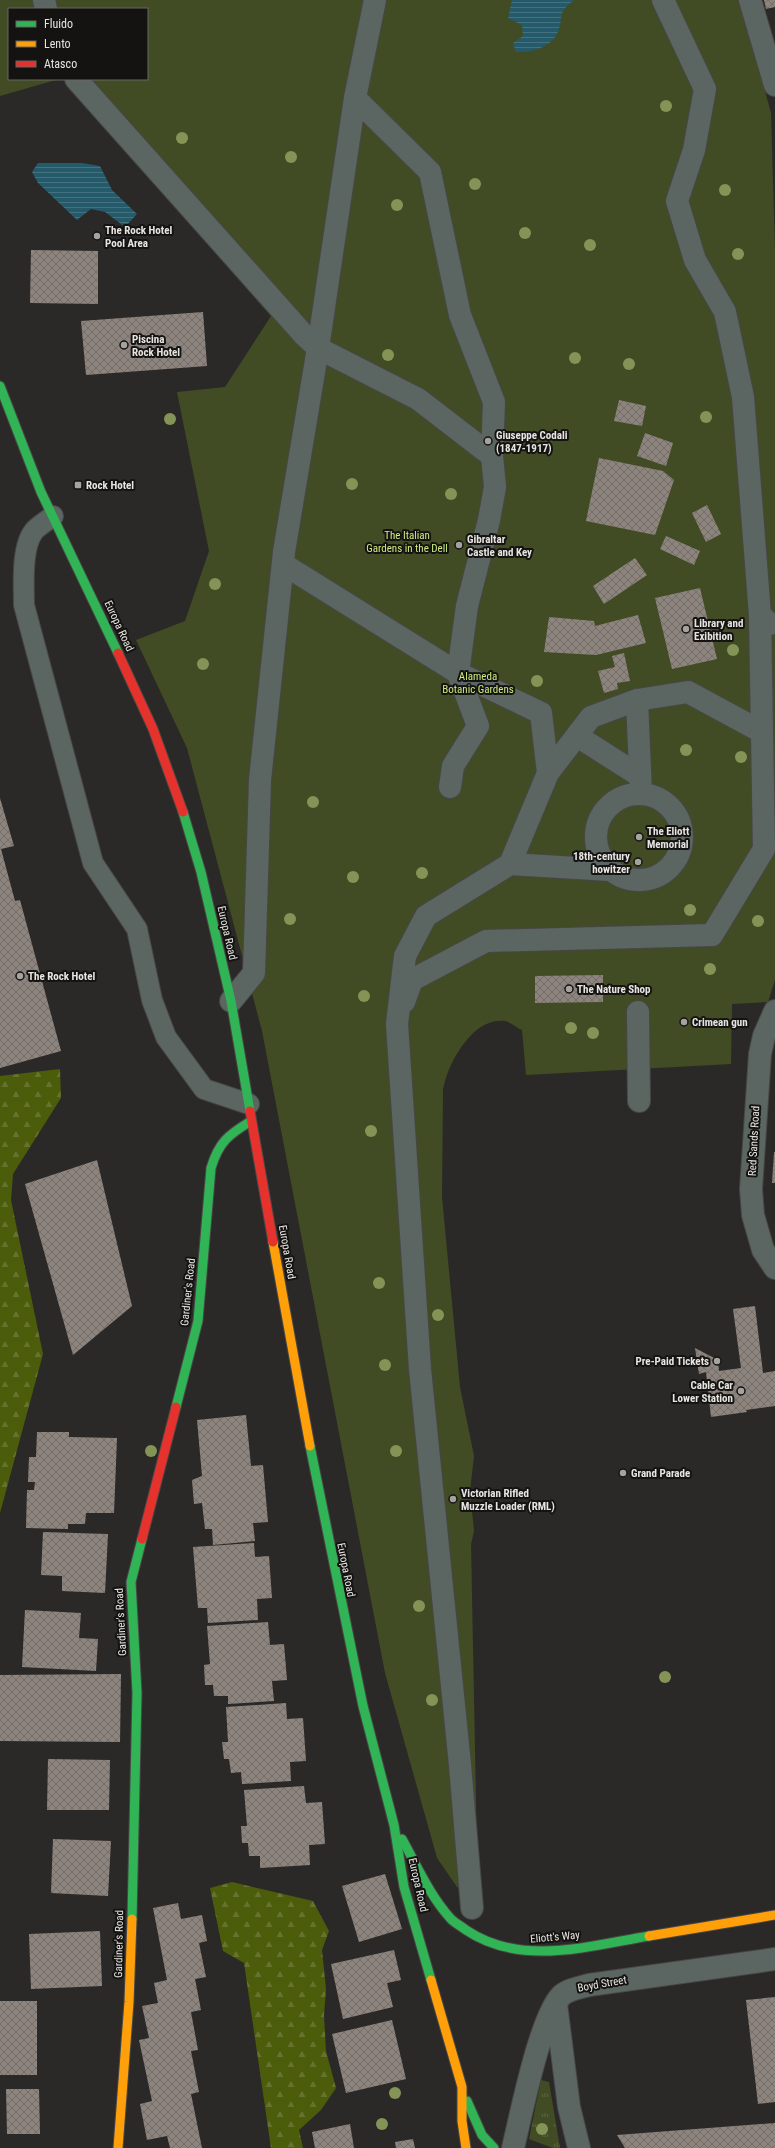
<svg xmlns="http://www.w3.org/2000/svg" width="775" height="2148" font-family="'Roboto Condensed',sans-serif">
<defs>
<pattern id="grass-tufts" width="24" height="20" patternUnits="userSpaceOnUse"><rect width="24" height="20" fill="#414c24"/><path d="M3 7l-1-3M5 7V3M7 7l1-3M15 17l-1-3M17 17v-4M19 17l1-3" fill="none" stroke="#5c6644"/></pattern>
<pattern id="forest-firs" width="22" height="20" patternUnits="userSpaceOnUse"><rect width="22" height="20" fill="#4b5c0b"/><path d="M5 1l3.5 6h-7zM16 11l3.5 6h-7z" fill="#65732e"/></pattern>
<pattern id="water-rules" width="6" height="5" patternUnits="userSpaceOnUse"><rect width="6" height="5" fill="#245a69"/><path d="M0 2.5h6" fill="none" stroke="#44727e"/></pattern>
<pattern id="building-cross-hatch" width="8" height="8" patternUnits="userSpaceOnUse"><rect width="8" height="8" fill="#8e847e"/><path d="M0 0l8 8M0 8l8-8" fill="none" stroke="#746e6a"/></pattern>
</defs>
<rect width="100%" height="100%" fill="#2b2927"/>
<path fill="url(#grass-tufts)" d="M541 2080 549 2082 560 2148H553L529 2139Z"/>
<g fill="url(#forest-firs)">
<path d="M60 1069 61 1098 13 1174 11 1200 43 1354 0 1513V1076Z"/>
<path d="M232 1882 313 1901 329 1931 322 1950 326 1989 324 2015 326 2051 336 2088 321 2110 299 2130 303 2148H271L244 1963 223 1951 210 1888Z"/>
</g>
<path fill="#414c24" d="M0 0H740L771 113 775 250V980L768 1002 732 1004 731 1064 526 1075 522 1030C517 1028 511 1022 505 1021 473 1016 447 1064 443 1090L442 1197 460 1387 474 1456 470 1491 474 1531 471 1544 478 1903 457 1887 437 1858 385 1673 262 1031 187 748 136 640 185 621 209 551 177 392 225 387 271 316 63 79H147V9H9V79H59L0 96Z"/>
<g fill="url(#water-rules)">
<path d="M512 0H574C555 15 565 17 557 34 550 48 529 53 516 52L513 43 523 36 522 25 508 18Z"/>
<path d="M38 163H82L100 166 112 190 137 214 125 227 105 212 91 209 77 220 38 183 32 172Z"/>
</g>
<g fill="url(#building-cross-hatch)">
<path d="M764 0H775V7L766 9Z"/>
<path d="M31 250 98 251V304L30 303Z"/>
<path d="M203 312 207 366 86 375 81 321Z"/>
<path d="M619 400 646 406 642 426 614 421Z"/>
<path d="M645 433 673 443 666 466 637 456Z"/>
<path d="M599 458 663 471 674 480 655 535 586 521Z"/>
<path d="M707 505 721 534 706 542 692 513Z"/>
<path d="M666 536 700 551 694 565 660 549Z"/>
<path d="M635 558 647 575 604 604 593 586Z"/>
<path d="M700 588 717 659 672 669 655 598Z"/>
<path d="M638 615 646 643 596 655 544 652 549 617 594 621 595 626Z"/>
<path d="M624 653 630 681 617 683 618 689 604 693 598 671 615 667 612 656Z"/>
<path d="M0 798 14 846 1 849 15 901 20 900 61 1051 0 1068Z"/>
<path d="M603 975V1002L535 1003V976Z"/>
<path d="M774 1152H775V1183H772Z"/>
<path d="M97 1160 132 1306 73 1355 25 1184Z"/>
<path d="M755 1306 763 1373 775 1371V1406L746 1410 747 1412 711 1417 706 1372 699 1374 695 1348 718 1360 719 1371 741 1368 733 1309Z"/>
<path d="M246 1415 251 1466 263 1465 268 1522 253 1523 255 1541 213 1545 212 1529H205L202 1503 194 1504 192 1480 202 1476 197 1420Z"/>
<path d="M37 1432H69V1437L117 1438 114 1513H86L85 1524H68V1529L26 1528 27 1490H34L35 1482H28L29 1457H36Z"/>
<path d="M43 1532 108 1534 105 1593 62 1591V1576L41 1575Z"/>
<path d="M254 1543 255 1557 269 1556 272 1598 257 1599 258 1620 208 1623 207 1608H198L193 1547Z"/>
<path d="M25 1610 81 1613 79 1638 98 1639 96 1671 22 1667Z"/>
<path d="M268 1622 270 1645 284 1644 287 1680 272 1681 274 1701 228 1704V1696H214L213 1685H205L204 1665 210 1664 207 1626Z"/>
<path d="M121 1674 120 1742 0 1741V1675Z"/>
<path d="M286 1703 287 1719 303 1718 306 1761 290 1762 291 1781 242 1784 241 1772 231 1773 229 1759H224L222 1742H228L226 1707Z"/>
<path d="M48 1759 110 1760 109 1810H47Z"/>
<path d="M304 1786 306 1803 322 1802 325 1844 309 1845 310 1865 260 1868V1856H249L248 1843H242L241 1826H247L244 1790Z"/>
<path d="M53 1839 111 1841 108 1896 51 1893Z"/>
<path d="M385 1874 402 1929 359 1942 342 1886Z"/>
<path d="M178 1903 181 1919 202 1915 207 1941 199 1943 206 1977 195 1979 201 2010 191 2012 198 2050 191 2051 199 2092 191 2094 202 2148H170L167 2136 147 2140 140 2104 152 2101 139 2040 149 2038 142 2006 158 2003 154 1983 167 1980 153 1908Z"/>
<path d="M100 1931 102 1986 31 1989 29 1934Z"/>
<path d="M394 1950 401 1980 387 1983 393 2007 343 2019 331 1964Z"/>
<path d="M775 1997V2102L758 2104 746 2000Z"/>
<rect x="0" y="2001" width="37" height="74"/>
<path d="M392 2020 406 2079 346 2093 332 2034Z"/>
<path d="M6 2089H39L40 2134H7Z"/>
<path d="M775 2123V2148H625L617 2135Z"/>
<path d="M350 2124 354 2148H315L312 2132Z"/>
<path d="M413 2139 415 2148H396L395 2142Z"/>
</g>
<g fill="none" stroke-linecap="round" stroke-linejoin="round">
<defs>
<path id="lane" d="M53 516C47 521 38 526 34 531 21 547 24 586 24 605L93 863 137 929 152 1000 166 1037 204 1089 249 1104"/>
<g id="street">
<path d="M44 0 46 9"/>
<path d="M663 0 705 89 694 150 677 201 695 260 725 312 743 397 760 615 770 624"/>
<path d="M750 0 775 85"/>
<path d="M76 79 304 335 318 348 418 399 492 456"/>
<path d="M355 98 430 172 460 315 494 402 492 456 495 487 489 520 467 606 458 673 478 726 453 766 450 787"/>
<path d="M283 564 458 673 541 713 548 773"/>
<path d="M577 736 640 776"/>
<path d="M641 794 637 700 688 692 762 732"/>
<circle cx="639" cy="837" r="43"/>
<path d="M510 864 610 870"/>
<path d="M231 1001 254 973 260 780 284 552 318 348 355 98 375 0"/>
<path d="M404 1002 412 980 486 941 712 935 764 849 760 615"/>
<path d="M775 1011 764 1036 760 1054 751 1189 753 1215 763 1250 775 1268"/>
<path d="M638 1012 639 1101"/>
<path d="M472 1908 460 1765 420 1369 397 1024 405 956 426 916 510 864 548 773 591 717 637 700"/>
<path d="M556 2004 569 2107 579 2148"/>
<path d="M513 2148C521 2115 540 2018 561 1996 568 1989 580 1988 589 1985L775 1959"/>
</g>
<g id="fast">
<path d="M0 386 41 492 118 653"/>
<path d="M183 812 201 872 231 1001 250 1111"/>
<path d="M176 1407 198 1321 211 1168C219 1142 228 1135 251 1121"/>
<path d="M310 1446 363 1706 394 1825 404 1887 431 1980"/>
<path d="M402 1839C417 1866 430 1896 451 1919 455 1923 461 1926 466 1930 521 1967 588 1946 649 1936"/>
<path d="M132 1919 137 1693 131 1582 142 1539"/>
<path d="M467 2101 482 2135 494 2148"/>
</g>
<g id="slow">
<path d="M273 1242 310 1446"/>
<path d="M649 1936 775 1915"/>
<path d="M431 1980 462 2087V2121L466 2148"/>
<path d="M118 2148 129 2002 132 1919"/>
</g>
<g id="jam">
<path d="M118 653 153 729 183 812"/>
<path d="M250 1111 273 1242"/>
<path d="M142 1539 176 1407"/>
</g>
</defs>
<use href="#lane" stroke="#484746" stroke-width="22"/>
<use href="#street" stroke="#484746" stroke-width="24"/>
<use href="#fast" stroke="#484746" stroke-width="11"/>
<use href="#slow" stroke="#484746" stroke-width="11"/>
<use href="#jam" stroke="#484746" stroke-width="11"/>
<use href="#lane" stroke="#5b6663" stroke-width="20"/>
<use href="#street" stroke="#5b6663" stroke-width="22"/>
<use href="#fast" stroke="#30b455" stroke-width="9"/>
<use href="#slow" stroke="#ff9f0a" stroke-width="9"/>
<use href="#jam" stroke="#e5322d" stroke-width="9"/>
</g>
<g fill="#849457">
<circle cx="666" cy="106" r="6"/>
<circle cx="182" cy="138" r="6"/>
<circle cx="291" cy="157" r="6"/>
<circle cx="475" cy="184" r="6"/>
<circle cx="725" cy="190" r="6"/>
<circle cx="397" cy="205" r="6"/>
<circle cx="525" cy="233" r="6"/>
<circle cx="590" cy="245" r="6"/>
<circle cx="738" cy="254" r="6"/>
<circle cx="388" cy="355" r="6"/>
<circle cx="575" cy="358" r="6"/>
<circle cx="629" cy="364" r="6"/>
<circle cx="706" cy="417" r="6"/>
<circle cx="170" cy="419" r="6"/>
<circle cx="352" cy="484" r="6"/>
<circle cx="451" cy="494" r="6"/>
<circle cx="215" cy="584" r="6"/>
<circle cx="733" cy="650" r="6"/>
<circle cx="203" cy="664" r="6"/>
<circle cx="537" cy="681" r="6"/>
<circle cx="686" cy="750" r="6"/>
<circle cx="741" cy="757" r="6"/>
<circle cx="313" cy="802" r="6"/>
<circle cx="422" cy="873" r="6"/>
<circle cx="353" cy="877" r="6"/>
<circle cx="690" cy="910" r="6"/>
<circle cx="290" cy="919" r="6"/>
<circle cx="758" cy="921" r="6"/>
<circle cx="710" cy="969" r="6"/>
<circle cx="364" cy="996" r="6"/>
<circle cx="571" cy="1028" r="6"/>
<circle cx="593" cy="1033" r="6"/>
<circle cx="371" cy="1131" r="6"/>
<circle cx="379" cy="1283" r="6"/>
<circle cx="438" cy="1315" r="6"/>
<circle cx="385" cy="1365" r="6"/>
<circle cx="151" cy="1451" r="6"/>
<circle cx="396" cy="1451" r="6"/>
<circle cx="419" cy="1606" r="6"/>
<circle cx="665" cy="1677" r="6"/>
<circle cx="432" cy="1700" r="6"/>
<circle cx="395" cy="2093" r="6"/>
<circle cx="382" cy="2124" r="6"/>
<circle cx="542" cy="2129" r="6"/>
</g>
<g fill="#a5a3a0" stroke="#141311" stroke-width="1.5">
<circle cx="97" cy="236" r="4"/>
<circle cx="124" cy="345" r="4"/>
<circle cx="488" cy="441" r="4"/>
<rect x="74" y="481" width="8" height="8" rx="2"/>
<circle cx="459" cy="545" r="4"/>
<circle cx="686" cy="629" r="4"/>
<circle cx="639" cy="837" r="4"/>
<circle cx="638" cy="862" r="4"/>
<circle cx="20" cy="976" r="4"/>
<circle cx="569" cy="989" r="4"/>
<circle cx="684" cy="1022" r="4"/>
<circle cx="717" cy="1361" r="4"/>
<circle cx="741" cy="1391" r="4"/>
<circle cx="623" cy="1473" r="4"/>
<circle cx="453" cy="1499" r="4"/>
</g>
<g text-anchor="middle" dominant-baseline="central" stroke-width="4" stroke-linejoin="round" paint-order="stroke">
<g font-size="11" font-weight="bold" fill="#e7e5e1" stroke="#141311" text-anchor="start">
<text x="105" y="230">The Rock Hotel<tspan x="105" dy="13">Pool Area</tspan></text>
<text x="132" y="339">Piscina<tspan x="132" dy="13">Rock Hotel</tspan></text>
<text x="496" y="435">Giuseppe Codali<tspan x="496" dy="13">(1847-1917)</tspan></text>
<text x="86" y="485">Rock Hotel</text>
<text x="467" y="539">Gibraltar<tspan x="467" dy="13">Castle and Key</tspan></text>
<text x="694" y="623">Library and<tspan x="694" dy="13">Exibition</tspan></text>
<text x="647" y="831">The Eliott<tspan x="647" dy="13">Memorial</tspan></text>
<text x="630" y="856" text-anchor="end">18th-century<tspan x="630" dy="13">howitzer</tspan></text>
<text x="28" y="976">The Rock Hotel</text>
<text x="577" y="989">The Nature Shop</text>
<text x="692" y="1022">Crimean gun</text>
<text x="709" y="1361" text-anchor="end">Pre-Paid Tickets</text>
<text x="733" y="1385" text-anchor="end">Cable Car<tspan x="733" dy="13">Lower Station</tspan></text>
<text x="631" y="1473">Grand Parade</text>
<text x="461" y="1493">Victorian Rifled<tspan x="461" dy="13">Muzzle Loader (RML)</tspan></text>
</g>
<g font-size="11" fill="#ccec7e" stroke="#141311">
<text x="407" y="535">The Italian<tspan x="407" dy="13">Gardens in the Dell</tspan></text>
<text x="478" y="676">Alameda<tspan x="478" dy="13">Botanic Gardens</tspan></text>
</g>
<g font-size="11" fill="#e7e5e1" stroke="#141311">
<text transform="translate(119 626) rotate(65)">Europa Road</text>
<text transform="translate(227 933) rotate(77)">Europa Road</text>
<text transform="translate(754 1141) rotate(-87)">Red Sands Road</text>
<text transform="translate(287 1252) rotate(80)">Europa Road</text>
<text transform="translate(188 1292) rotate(-84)">Gardiner's Road</text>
<text transform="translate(346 1570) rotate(79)">Europa Road</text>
<text transform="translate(121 1622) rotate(-93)">Gardiner's Road</text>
<text transform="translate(418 1885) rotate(77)">Europa Road</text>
<text transform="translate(555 1937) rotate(-5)">Eliott's Way</text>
<text transform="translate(119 1944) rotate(-89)">Gardiner's Road</text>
<text transform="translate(602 1984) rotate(-10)">Boyd Street</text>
</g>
</g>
<rect x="8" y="8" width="140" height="72" fill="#141311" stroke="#686764"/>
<rect x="16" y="21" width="20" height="6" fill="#30b455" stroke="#686764"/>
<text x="44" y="28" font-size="12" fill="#e7e5e1">Fluido</text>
<rect x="16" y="41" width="20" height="6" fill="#ff9f0a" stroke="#686764"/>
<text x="44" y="48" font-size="12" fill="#e7e5e1">Lento</text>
<rect x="16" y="61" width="20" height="6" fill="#e5322d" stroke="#686764"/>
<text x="44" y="68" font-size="12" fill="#e7e5e1">Atasco</text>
</svg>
